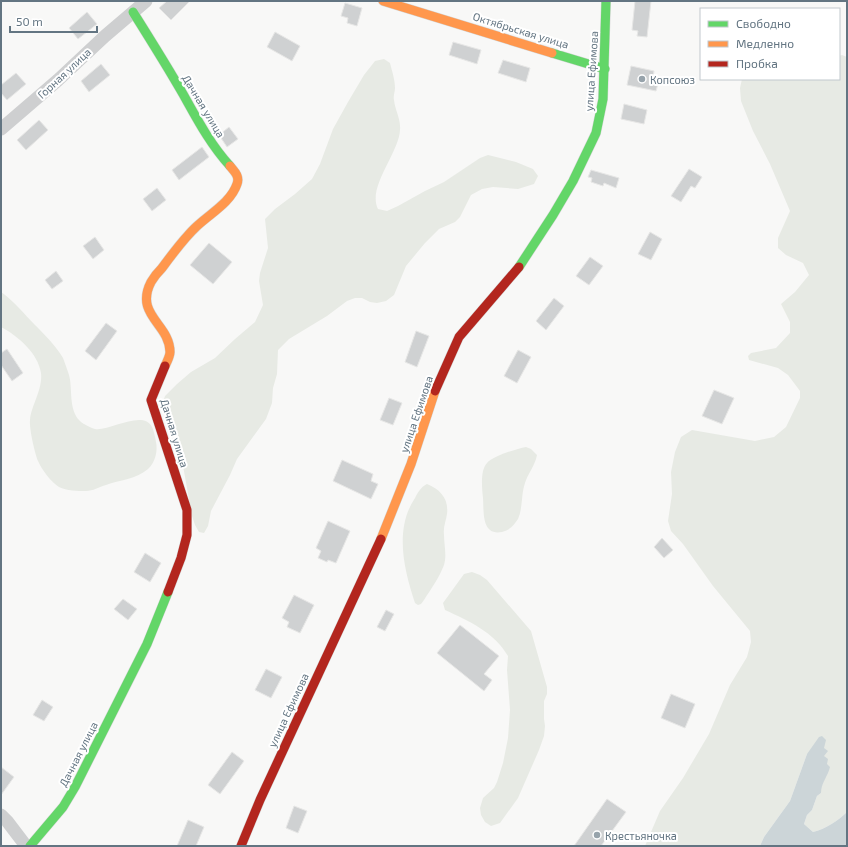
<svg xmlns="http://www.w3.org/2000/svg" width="848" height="847" font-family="'Exo 2',sans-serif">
<rect width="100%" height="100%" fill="#f8f8f7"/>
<g fill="#e7eae4">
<path d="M842 55 847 57V812C838 821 825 829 813 832L804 824 807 815 812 810 817 796 821 793V788L825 777 807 754 790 801 764 837 760 846H645L660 811 683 778 709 734 730 685 747 657 751 642 750 631 713 586 683 544 671 531 668 521 672 494 671 472 675 452 681 437 692 430 755 441 774 437 786 427 800 398V391L788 375 778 368 749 360 748 356 751 353 776 348 790 333V322L781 304 795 292 809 275 803 263 786 255 778 248V238L790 211 770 164 753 131 741 101 740 88 742 79H839V56Z"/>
<path d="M384 59 390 63C392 71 395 80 395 88 395 92 393 96 394 100 395 110 401 119 400 130 399 153 367 187 378 209L387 211 398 206 425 191 444 182 480 158 488 155 516 162 533 169 538 176 534 184 518 189 493 187 482 189 471 195 460 217 455 222 439 229 425 243 406 266 394 295 386 301 377 303 370 302 362 298H355L347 301 327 316 289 339 278 350 277 374 273 388 272 403 266 419 237 459 230 475 211 511 208 526 204 533 199 532 195 525 192 516 180 449 174 430 161 408 165 396 177 384 191 372 215 358 235 339 255 322 263 305 259 281 260 273 268 248 265 219 275 209 295 194 312 179 320 164 333 129 348 102 364 75 375 61Z"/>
<path d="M1 292C14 301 24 314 35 325 45 335 56 346 63 358 65 363 67 369 69 375 73 389 68 409 80 421 83 424 91 428 95 429 108 432 143 409 152 427 154 431 155 437 156 442 158 451 155 463 148 469 137 479 119 480 106 485 99 487 93 491 86 491 77 491 67 491 59 487 51 482 42 470 38 461 35 454 29 428 30 420 31 406 43 389 41 373 38 353 18 336 1 327Z"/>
<path d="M526 447 531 449 537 455C535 466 528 473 525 483 521 494 523 508 518 519 514 525 510 530 502 532 481 536 484 511 483 498 482 489 480 470 487 463 493 456 516 449 526 447Z"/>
<path d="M427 484C440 489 449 499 447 514 446 521 443 527 444 535 444 545 447 555 444 565 439 578 431 589 424 600L421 604 418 605 415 603C404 570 394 529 415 498 418 492 421 487 427 484Z"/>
<path d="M472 572 480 575 487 580 531 631 547 687V694L544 701V719L545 726 544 736 539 750 518 798 500 823 491 826 485 822 481 815 480 808 483 798 494 788 497 782 503 763 508 738 510 710 507 670 508 656C494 632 469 621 445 610L443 603 464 574Z"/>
</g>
<path fill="#ccd5d8" d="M822 736 826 740 824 748 828 751 824 756 828 759 827 764 830 767C828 776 821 783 821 793L817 796 812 810 807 815 804 824 813 832C825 829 838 821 847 812V846H760L764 837 790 801 807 754 819 737Z"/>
<g fill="#cfd1d2" stroke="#e7e7e6">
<path d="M167 1H190L171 20 159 8Z"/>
<path d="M635 1H651L647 37 637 36 638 31 632 30Z"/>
<path d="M345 3 362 8 357 26 347 23 348 18 341 16Z"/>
<path d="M87 12 97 24 78 39 69 28Z"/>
<path d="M275 32 300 46 292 61 267 47Z"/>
<path d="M453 42 481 50 477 64 449 55Z"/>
<path d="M503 60 530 68 526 82 498 73Z"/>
<path d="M101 64 110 75 89 92 81 81Z"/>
<path d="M631 66 654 71 653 78 659 80 656 91 627 85Z"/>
<path d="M16 73 26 84 7 100 1 93V85Z"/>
<path d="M624 104 647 110 644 124 621 119Z"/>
<path d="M39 120 48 130 26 150 17 140Z"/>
<path d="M229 127 238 139 227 147 219 135Z"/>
<path d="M202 147 209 157 179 180 172 170Z"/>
<path d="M689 169 702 177 695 188 691 186 681 202 671 196Z"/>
<path d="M591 170 619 178 616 188 604 183 603 186 591 182 592 178 588 177Z"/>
<path d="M157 188 166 200 152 211 143 199Z"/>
<path d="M650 232 662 239 651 260 638 254Z"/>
<path d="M95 237 104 250 93 259 83 246Z"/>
<path d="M209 243 232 262 213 284 190 265Z"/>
<path d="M590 257 603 266 589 285 576 276Z"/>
<path d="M56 271 63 281 52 289 45 280Z"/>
<path d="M554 298 564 306 546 330 536 321Z"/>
<path d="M106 323 117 331 96 360 85 351Z"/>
<path d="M416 331 429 336 417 367 405 362Z"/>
<path d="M7 349 23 373 12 381 1 365V353Z"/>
<path d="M518 350 531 357 517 383 504 376Z"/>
<path d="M714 390 734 398 722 424 702 416Z"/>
<path d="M389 398 402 403 393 425 380 420Z"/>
<path d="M342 460 373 474 371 481 378 484 371 499 333 481Z"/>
<path d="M328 521 350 531 336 563 328 560 327 562 318 558 321 551 316 548Z"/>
<path d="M662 538 673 550 664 558 654 547Z"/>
<path d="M145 553 161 563 150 582 134 572Z"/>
<path d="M294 595 314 605 300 633 287 627 289 622 282 618Z"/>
<path d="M123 599 137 609 128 620 114 609Z"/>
<path d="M386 610 394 614 385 631 377 627Z"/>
<path d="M460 625 499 656 484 674 492 680 484 691 437 653Z"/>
<path d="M266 669 282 677 271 698 255 690Z"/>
<path d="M671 694 695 704 685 728 661 718Z"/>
<path d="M42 700 53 707 44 721 33 715Z"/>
<path d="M232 752 244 761 220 794 208 785Z"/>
<path d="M1 767 14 777 1 795Z"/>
<path d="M607 799 626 812 601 846H574Z"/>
<path d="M294 806 307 811 298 833 286 828Z"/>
<path d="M188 820 204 827 196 846H177Z"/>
</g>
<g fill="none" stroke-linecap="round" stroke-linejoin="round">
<defs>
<g id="fast">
<path d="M133 12C150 39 167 66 183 94 197 119 210 144 230 166"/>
<path d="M552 53 605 69"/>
<path d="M519 267 553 215 573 181 596 133 603 99 606 1"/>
<path d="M30 846 63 807 75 787 147 644 168 592"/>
</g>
<g id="slow">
<path d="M383 1 552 53"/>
<path d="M165 366C167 362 170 356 170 352 170 324 134 315 151 282 154 277 158 272 162 268 173 253 184 238 197 226 211 213 231 202 237 184 240 176 234 171 230 166"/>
<path d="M381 539 411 464 435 391"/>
</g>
<g id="jam">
<path d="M165 366 151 400 187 510V535L181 558 168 592"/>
<path d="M435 391 459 337 519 267"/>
<path d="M241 846 260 800 381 539"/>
</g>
</defs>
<use href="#fast" stroke="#d5d6d6" stroke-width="10"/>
<use href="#slow" stroke="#d5d6d6" stroke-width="10"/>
<use href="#jam" stroke="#d5d6d6" stroke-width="10"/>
<g stroke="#cecfd0" stroke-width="13">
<path d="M1 129 58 80 105 36 146 1"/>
<path d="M1 815 7 821 26 846"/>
</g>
<use href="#fast" stroke="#63d668" stroke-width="9"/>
<use href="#slow" stroke="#ff974d" stroke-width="9"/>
<use href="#jam" stroke="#b3261e" stroke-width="9"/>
</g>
<g fill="#97a3ab" stroke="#fff" stroke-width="1.5">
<circle cx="642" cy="79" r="4"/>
<circle cx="597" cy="835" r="4"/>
</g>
<g text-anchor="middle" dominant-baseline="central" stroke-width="4" stroke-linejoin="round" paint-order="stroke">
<g font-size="11" fill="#637582" stroke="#fff">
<text transform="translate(521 30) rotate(17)">Октябрьская улица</text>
<text transform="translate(591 71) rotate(-86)">улица Ефимова</text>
<text transform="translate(64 73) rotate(-43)">Горная улица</text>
<text transform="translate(204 106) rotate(59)">Дачная улица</text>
<text transform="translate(416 414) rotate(-71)">улица Ефимова</text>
<text transform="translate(175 433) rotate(73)">Дачная улица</text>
<text transform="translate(288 710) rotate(-65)">улица Ефимова</text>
<text transform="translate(78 754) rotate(-63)">Дачная улица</text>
</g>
<g font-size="11" fill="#637582" stroke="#fff" text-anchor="start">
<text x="650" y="79">Копсоюз</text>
<text x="605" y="835">Крестьяночка</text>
</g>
</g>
<rect width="848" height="847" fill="none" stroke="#637582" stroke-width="4"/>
<rect x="700" y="8" width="140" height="72" fill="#ffffff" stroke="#c1c8cd"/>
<rect x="708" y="21" width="20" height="6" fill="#63d668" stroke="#c1c8cd"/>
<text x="736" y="28" font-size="12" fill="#637582">Свободно</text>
<rect x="708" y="41" width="20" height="6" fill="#ff974d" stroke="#c1c8cd"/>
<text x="736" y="48" font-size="12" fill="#637582">Медленно</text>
<rect x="708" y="61" width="20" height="6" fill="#b3261e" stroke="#c1c8cd"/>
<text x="736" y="68" font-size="12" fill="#637582">Пробка</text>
<path d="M10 26v6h87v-6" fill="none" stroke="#637582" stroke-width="2"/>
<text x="16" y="26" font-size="12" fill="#637582" stroke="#ffffff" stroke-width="3" paint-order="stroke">50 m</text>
</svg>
